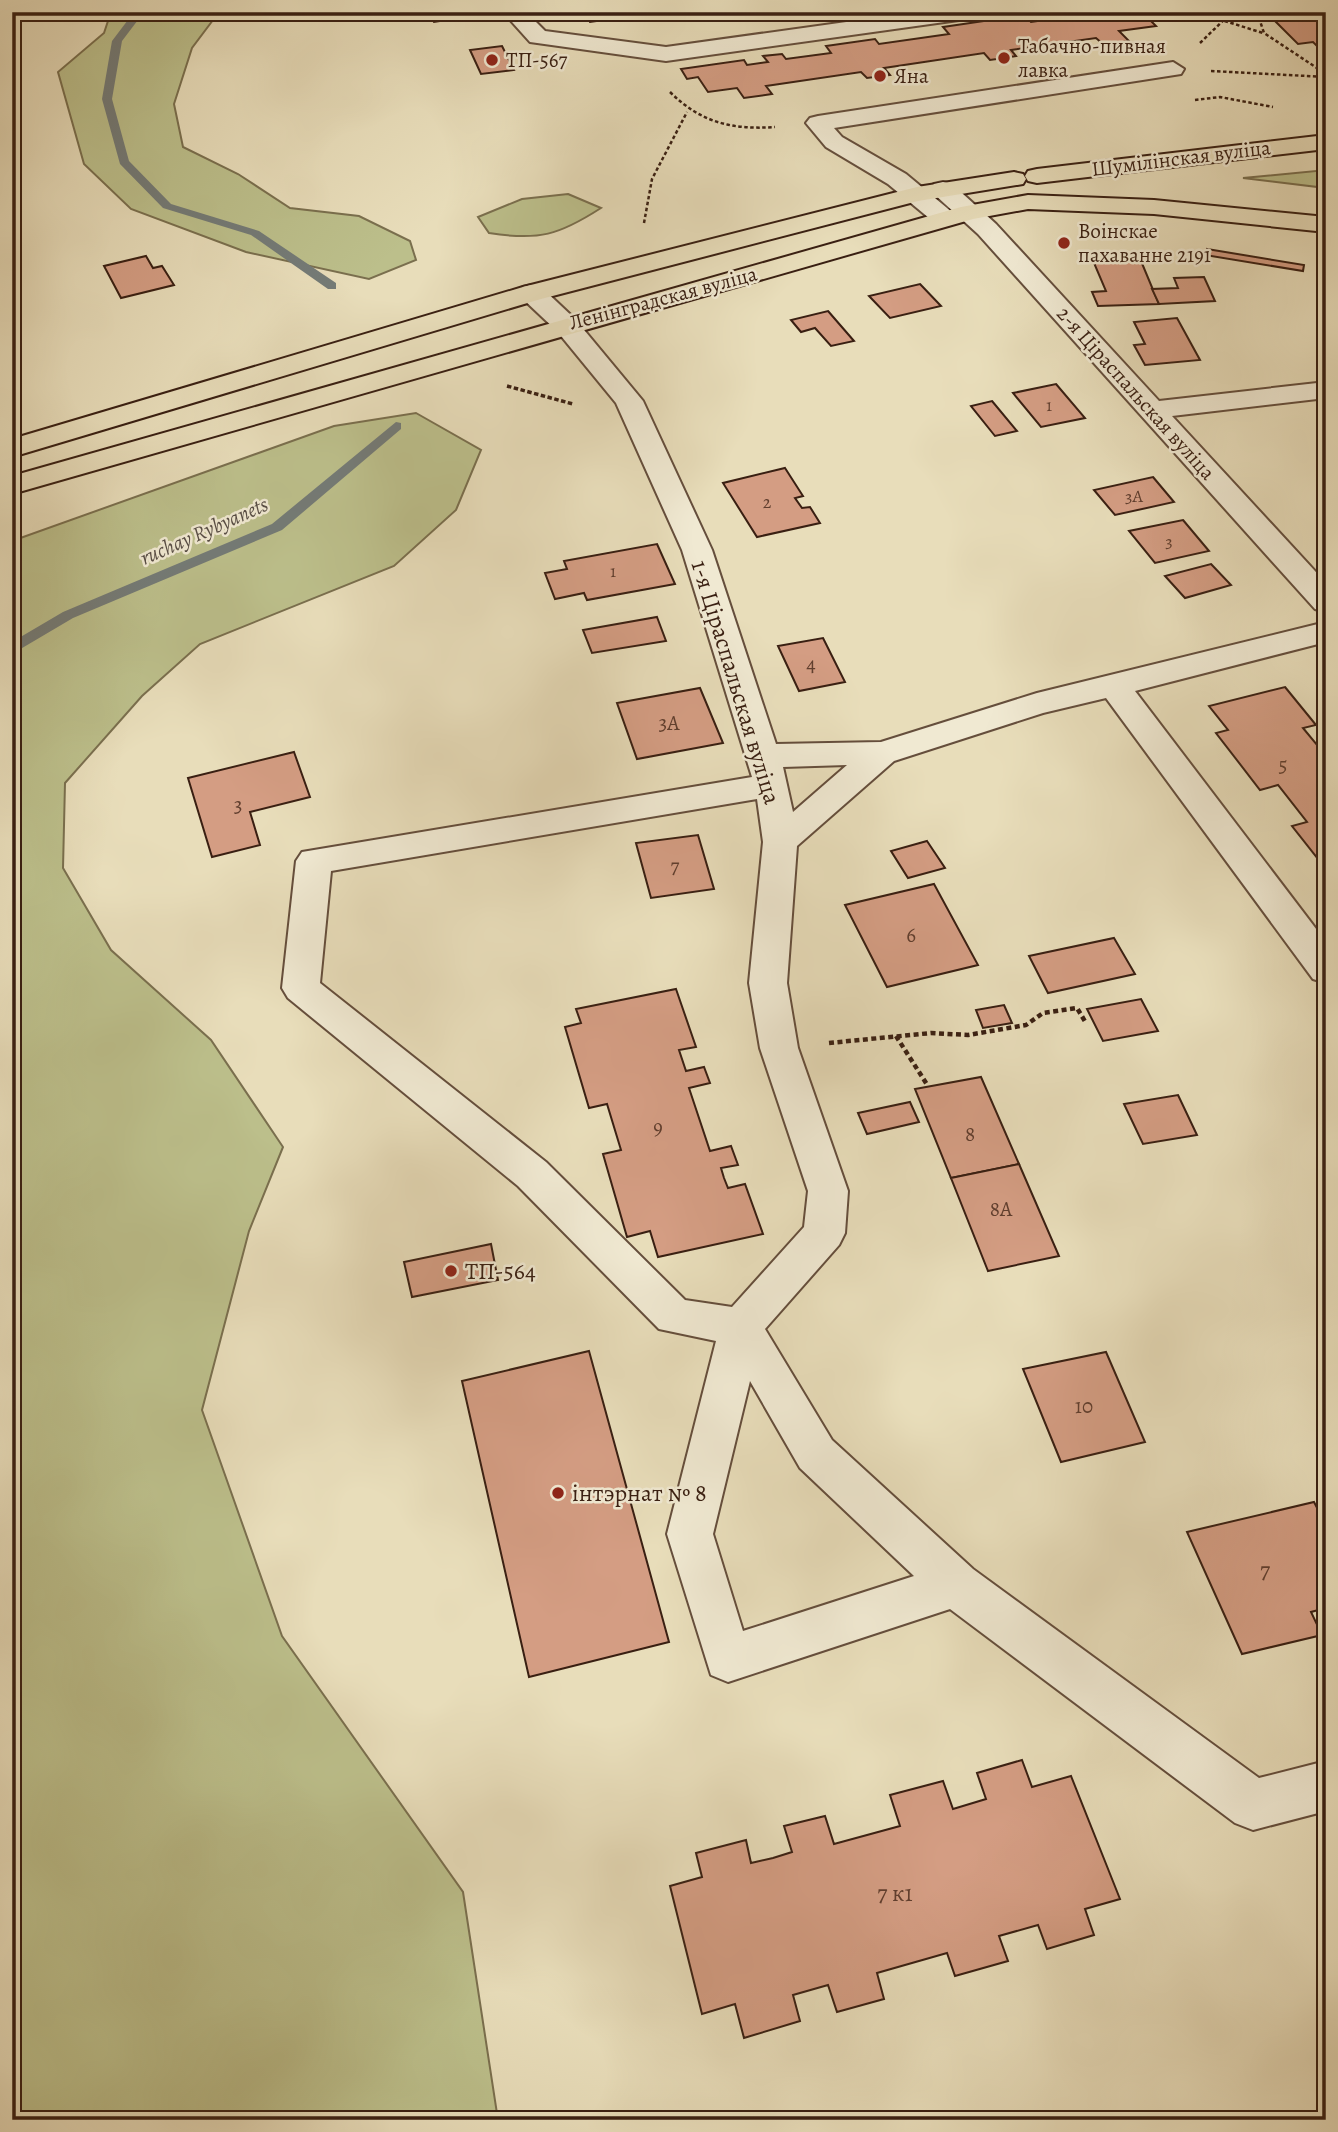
<svg xmlns="http://www.w3.org/2000/svg" width="1338" height="2132" font-family="Alegreya,serif">
<rect width="100%" height="100%" fill="#e8ddba"/>
<filter id="stains"><feTurbulence type="fractalNoise" baseFrequency=".00286" numOctaves="4"/><feColorMatrix values="0 0 0 0 .2 0 0 0 0 .09 0 0 0 0 .02 0 0 0 .5 -.17"/></filter>
<radialGradient id="worn" r=".72"><stop offset=".6" stop-color="#630" stop-opacity="0"/><stop offset="1" stop-color="#630" stop-opacity=".3"/></radialGradient>
<g fill="#bcbf8b" stroke="#7a6f4e" stroke-width="2">
<path d="M111 12H219L192 48 174 104 183 147 238 174 290 208 359 216 410 241 416 260 369 279 246 252 131 209 84 164 58 72 104 33Z"/>
<path d="M1326 170V188L1243 178Z"/>
<path d="M568 194 601 208C559 235 539 241 489 233L478 217 522 199Z"/>
<path d="M416 413 481 450 456 510 394 566 200 644 142 696 65 783 63 868 111 950 211 1040 283 1147 249 1231 202 1410 282 1636 463 1892 498 2120H12V541L334 426Z"/>
</g>
<g fill="none" stroke-linecap="round" stroke-linejoin="round">
<g fill="#747b77" fill-rule="evenodd">
<path d="M134 12H144L122 41 112 99 129 161 171 204 259 231 336 283V289H328L251 235 163 208 120 164 102 99 112 41Z"/>
<path d="M396 422 401 423V429L282 530 73 618 12 654V642L63 612 272 524Z"/>
</g>
</g>
<g fill="#d49d83" stroke="#391f12" stroke-width="2">
<path d="M428 12H448L453 19 434 22Z"/>
<path d="M544 12H563L568 18 551 21Z"/>
<path d="M584 12H661L590 22Z"/>
<path d="M1062 12 1075 16 1090 12H1142L1156 26 1119 31 1129 41 1104 45 1096 38 1011 50 1016 56 1004 58 990 60 984 53 884 68 890 75 867 78 861 72 766 86 772 94 744 98 737 88 708 92 698 77 687 79 681 69 744 60 747 65 768 62 763 56 782 54 786 59 831 53 826 46 875 39 879 44 949 34 943 27 1024 15 1031 22 1059 18 1055 13Z"/>
<path d="M1281 12H1326V47L1319 48 1313 42 1298 44 1270 16 1283 15Z"/>
<path d="M502 46 514 70 481 74 470 50Z"/>
<path d="M1207 249 1304 265 1303 271 1205 255Z"/>
<path d="M146 256 153 268 162 266 174 285 121 298 104 266Z"/>
<path d="M1141 261 1159 304 1098 306 1092 292 1106 291 1094 263Z"/>
<path d="M1204 277 1215 301 1159 304 1152 289 1178 288 1174 278Z"/>
<path d="M920 284 941 306 890 318 869 296Z"/>
<path d="M828 311 854 341 831 346 815 328 801 332 791 320Z"/>
<path d="M1177 318 1200 360 1145 365 1134 345 1145 344 1134 322Z"/>
<path d="M1056 384 1085 418 1041 427 1013 393Z"/>
<path d="M992 401 1017 431 995 436 971 406Z"/>
<path d="M785 468 803 496 795 498 802 508 810 507 820 523 757 537 723 483Z"/>
<path d="M1153 477 1174 502 1115 515 1094 490Z"/>
<path d="M1183 520 1209 551 1155 563 1129 531Z"/>
<path d="M657 544 675 584 587 600 584 593 555 599 545 573 567 569 564 561Z"/>
<path d="M1211 564 1231 585 1185 598 1165 576Z"/>
<path d="M657 617 666 641 592 653 583 630Z"/>
<path d="M823 638 845 682 799 691 778 646Z"/>
<path d="M1285 687 1316 725 1303 728 1317 745 1326 743V869L1292 826 1307 822 1278 785 1260 790 1216 733 1228 730 1209 706Z"/>
<path d="M700 688 723 743 637 759 617 703Z"/>
<path d="M294 752 310 797 250 812 260 845 212 857 188 778Z"/>
<path d="M698 835 714 889 651 898 636 843Z"/>
<path d="M927 841 945 868 908 878 891 851Z"/>
<path d="M934 884 978 965 887 987 845 905Z"/>
<path d="M1114 938 1135 974 1048 993 1029 956Z"/>
<path d="M676 989 696 1047 679 1050 686 1071 704 1067 710 1083 689 1088 710 1151 731 1146 738 1165 721 1168 724 1178 728 1188 745 1184 763 1234 658 1257 650 1231 627 1237 603 1154 621 1150 607 1104 589 1108 565 1027 581 1023 576 1009Z"/>
<path d="M1141 999 1158 1031 1103 1041 1087 1009Z"/>
<path d="M1004 1005 1012 1023 983 1028 976 1010Z"/>
<path d="M981 1077 1019 1164 951 1178 915 1089Z"/>
<path d="M1178 1095 1197 1135 1143 1144 1124 1104Z"/>
<path d="M910 1102 919 1122 867 1134 858 1113Z"/>
<path d="M1019 1164 1059 1256 988 1271 951 1178Z"/>
<path d="M491 1244 498 1280 412 1297 404 1262Z"/>
<path d="M589 1351 669 1642 529 1677 462 1381Z"/>
<path d="M1106 1352 1145 1442 1061 1462 1023 1369Z"/>
<path d="M1314 1502 1326 1525V1608L1311 1612 1322 1635 1242 1654 1187 1532Z"/>
<path d="M1022 1760 1032 1787 1071 1776 1120 1899 1085 1909 1094 1935 1047 1949 1038 1925 999 1936 1008 1961 955 1976 947 1953 877 1973 884 1999 837 2012 828 1985 793 1995 800 2021 744 2038 735 2004 702 2014 670 1886 702 1877 696 1853 746 1840 751 1863 773 1858 792 1852 784 1826 825 1816 834 1844 900 1826 890 1795 943 1781 953 1809 986 1799 977 1773Z"/>
</g>
<g fill="none" stroke-linecap="round" stroke-linejoin="round">
<defs>
<g id="minor">
<path d="M503 12H526L545 31 666 47 918 12H977L966 19 666 61 530 42Z"/>
<path d="M1173 62 1184 69 1181 74 834 128 842 137 906 174 953 213 956 218 953 223H935L888 184 826 147 806 123 810 118 818 116Z"/>
<path d="M943 182 952 184 996 224 1159 401 1326 382V398L1172 416 1326 583V612L1315 609 978 234 934 194 931 189 934 184Z"/>
<path d="M532 285 541 287 575 319 643 401 712 550 776 744 881 742 1037 693 1326 622V642L1135 691 1326 942V983L1313 979 1106 698 1043 713 894 761 797 846 787 983 798 1048 848 1191 845 1233 839 1245 765 1329 832 1440 973 1569 1259 1778 1326 1761V1811L1253 1830 1235 1823 950 1609 728 1682 711 1675 667 1534 716 1341 659 1329 518 1186 288 998 282 988 296 861 302 852 752 777 682 550 616 403 557 331 523 299 519 293 523 287ZM847 765 793 812 783 767ZM757 799 763 842 749 983 760 1048 808 1191 804 1227 732 1307 685 1300 546 1162 320 983 331 871ZM750 1381 800 1468 914 1576 743 1631 713 1534Z"/>
</g>
<g id="major">
<path d="M1326 135V149L1037 183 1028 181 1025 176 1028 171 1037 169Z"/>
<path d="M1014 172 1023 174 1026 179 1023 184 918 201 541 299 12 457V439L523 287 917 187Z"/>
<path d="M1028 195 1154 200 1326 217V232L1154 214 1028 209 973 219 12 494V476L961 207Z"/>
</g>
</defs>
<use href="#minor" stroke="#654e3c" stroke-width="4"/>
<use href="#major" stroke="#391f12" stroke-width="4"/>
<g stroke="#391f12" stroke-width="2.5" stroke-dasharray="3.5 2.5" stroke-linecap="butt">
<path d="M1196 12 1263 33"/>
<path d="M1257 12 1264 33 1326 74"/>
<path d="M1200 43 1232 12"/>
<path d="M1211 71 1326 77"/>
<path d="M670 92C701 123 733 130 775 127"/>
<path d="M1195 100 1220 97 1273 107"/>
<path d="M644 223 652 179 687 112"/>
</g>
<path stroke="#391f12" stroke-width="3.5" stroke-dasharray="4.5 2.5" stroke-linecap="butt" d="M507 386 573 404"/>
<g stroke="#391f12" stroke-width="4.5" stroke-dasharray="5 3.5" stroke-linecap="butt">
<path d="M896 1036 928 1086"/>
<path d="M829 1043 931 1033 968 1035 1026 1025 1043 1013 1077 1008 1086 1023"/>
</g>
<use href="#minor" fill="#f0e9d2" fill-rule="evenodd"/>
<use href="#major" fill="#e8ddba" fill-rule="evenodd"/>
</g>
<g fill="#8f2418" stroke="#f0e9d2" stroke-width="2.5">
<circle cx="1004" cy="58" r="7"/>
<circle cx="492" cy="60" r="7"/>
<circle cx="880" cy="76" r="7"/>
<circle cx="1064" cy="243" r="7"/>
<circle cx="451" cy="1271" r="7"/>
<circle cx="558" cy="1493" r="7"/>
</g>
<g text-anchor="middle" dominant-baseline="central" stroke-width="5" stroke-linejoin="round" paint-order="stroke">
<g font-size="18" fill="#603e2e">
<text x="1049" y="405">1</text>
<text x="1134" y="496">3А</text>
<text x="767" y="502">2</text>
<text x="1169" y="541">3</text>
<text x="613" y="571">1</text>
</g>
<g font-size="21" fill="#391f12" stroke="#f0e9d2" text-anchor="start">
<text x="1018" y="46">Табачно-пивная<tspan x="1018" dy="24">лавка</tspan></text>
<text x="506" y="60">ТП-567</text>
<text x="894" y="76">Яна</text>
<text x="1078" y="231">Воінскае<tspan x="1078" dy="24">пахаванне 2191</tspan></text>
</g>
<g font-size="21" fill="#391f12" stroke="#f0e9d2">
<text transform="translate(1181 158) rotate(-7)">Шумілінская вуліца</text>
<text transform="translate(663 298) rotate(-15)">Ленінградская вуліца</text>
<text transform="translate(1136 393) rotate(48)">2-я Ціраспальская вуліца</text>
</g>
<g font-size="21" font-style="italic" fill="#574d45" stroke="#f0e9d2">
<text transform="translate(204 531) rotate(-24)">ruchay Rybyanets</text>
</g>
<g font-size="21" fill="#603e2e">
<text x="811" y="664">4</text>
<text x="669" y="723">3А</text>
<text x="1283" y="765">5</text>
<text x="238" y="805">3</text>
<text x="675" y="866">7</text>
<text x="911" y="935">6</text>
<text x="658" y="1127">9</text>
<text x="970" y="1134">8</text>
<text x="1001" y="1209">8А</text>
<text x="1084" y="1406">10</text>
</g>
<g font-size="24" fill="#391f12" stroke="#f0e9d2">
<text transform="translate(736 682) rotate(73)">1-я Ціраспальская вуліца</text>
</g>
<g font-size="24" fill="#391f12" stroke="#f0e9d2" text-anchor="start">
<text x="465" y="1271">ТП-564</text>
<text x="572" y="1493">інтэрнат № 8</text>
</g>
<g font-size="24" fill="#603e2e">
<text x="1265" y="1570">7</text>
<text x="895" y="1893">7 к1</text>
</g>
</g>
<rect width="1338" height="2132" fill="none" stroke="#e8ddba" stroke-width="42"/>
<rect x="14" y="14" width="1310" height="2104" fill="none" stroke="#391f12" stroke-width="3.5"/>
<rect x="21" y="21" width="1296" height="2090" fill="none" stroke="#391f12" stroke-width="2"/>
<rect width="100%" height="100%" filter="url(#stains)"/>
<rect width="100%" height="100%" fill="url(#worn)"/>
</svg>
